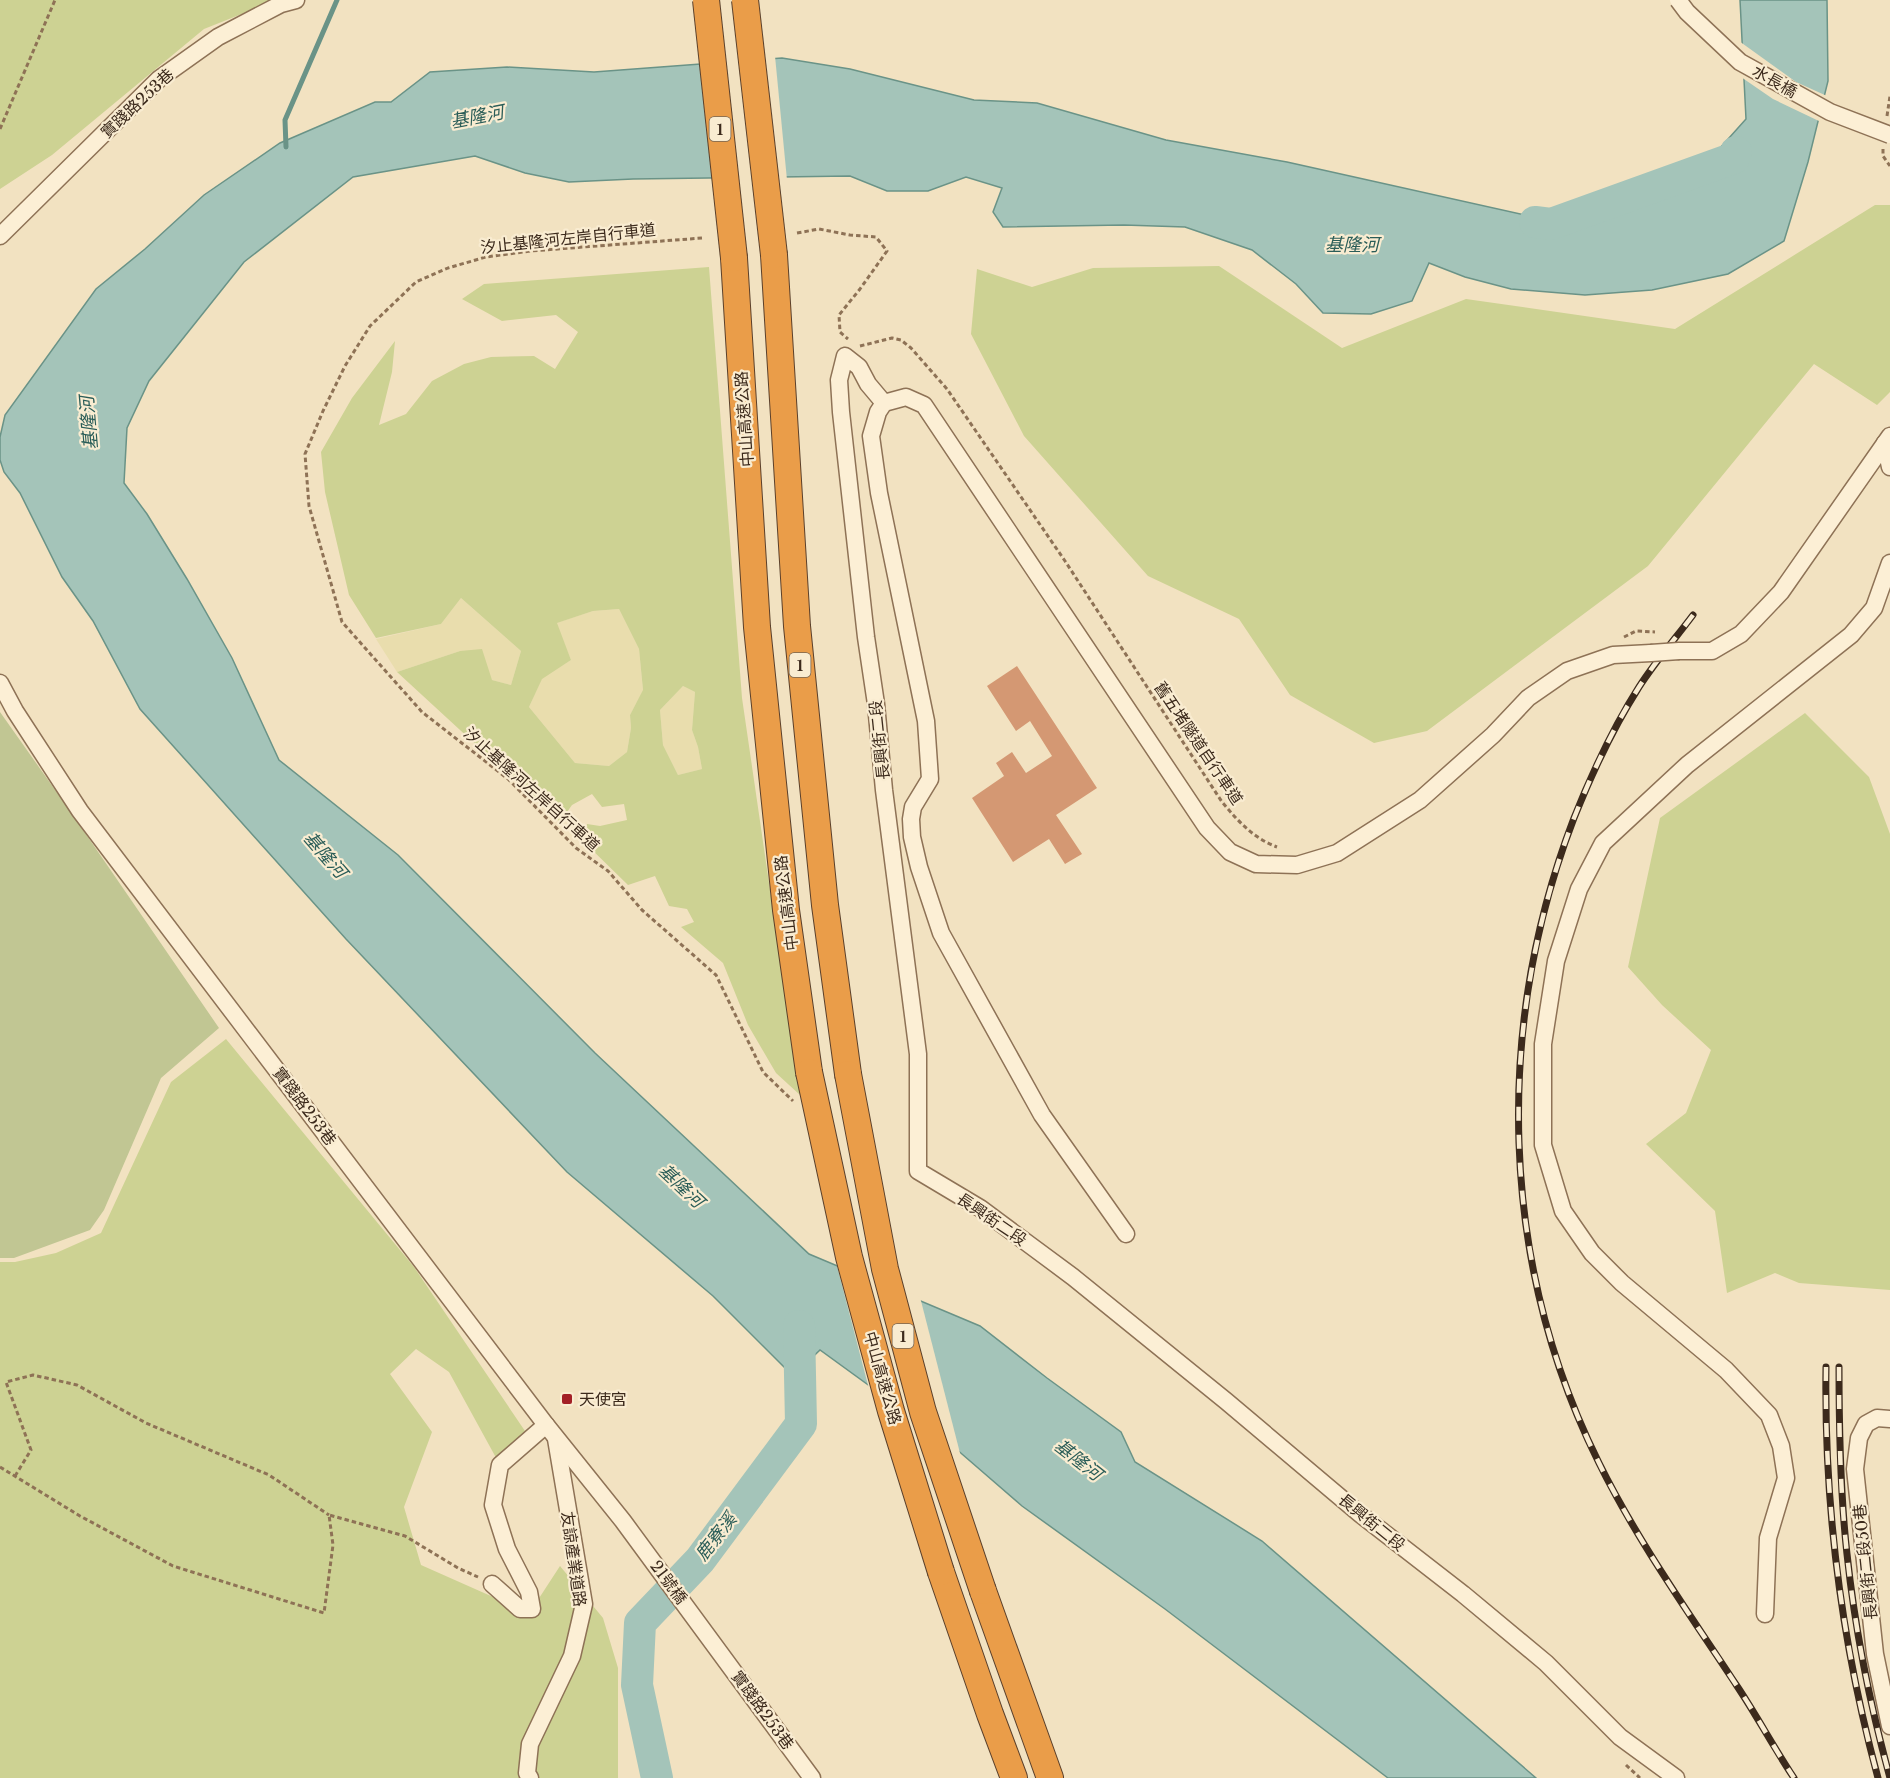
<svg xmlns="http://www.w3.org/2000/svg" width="1890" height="1778" font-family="'Libre Baskerville','Noto Sans TC',serif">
<rect width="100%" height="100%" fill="#f2e2c1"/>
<g fill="#e9ddad">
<path d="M461 598 521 651 511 685 492 680 460 651 397 672 376 639 441 624Z"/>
<path d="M619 609 639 649 643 691 630 715 631 728 627 752 609 766 575 763 529 707 542 678 571 660 556 623 593 611Z"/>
<path d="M683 686 695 692 692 730 698 747 702 769 678 775 663 745 660 710Z"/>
</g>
<g fill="#cdd293" fill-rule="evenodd">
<path d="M0 0H277L204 29 52 155 0 189Z"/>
<path d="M1875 205H1890V392L1877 405 1814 364 1648 566 1427 731 1374 743 1290 695 1239 619 1148 576 1024 436 971 334 977 269 1032 287 1093 268 1219 266 1342 348 1466 299 1675 329Z"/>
<path d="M709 267 742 698 800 1095 776 1073 748 1025 723 963 681 927 694 922 687 909 669 906 655 876 628 885 585 843 587 824 600 826 627 820 624 804 602 807 592 794 572 805 560 822 397 672 460 651 482 649 492 680 511 685 521 651 461 598 441 624 376 638 349 595 325 492 321 452 352 398 395 341 392 372 379 425 406 414 432 381 464 364 491 357 534 356 555 369 578 332 556 315 502 321 462 299 484 284ZM619 609 639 649 643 690 630 715 631 728 627 752 609 766 575 763 529 707 542 679 571 660 557 623 593 611ZM683 686 695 692 692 730 698 747 702 769 678 775 663 745 660 710Z"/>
<path d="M1805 713 1869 777 1890 834V1290L1799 1283 1775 1273 1727 1293 1715 1211 1646 1144 1686 1113 1711 1050 1662 1005 1628 967 1660 818Z"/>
<path d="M226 1039 414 1267 525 1431 500 1465 449 1372 416 1349 390 1374 432 1432 404 1507 421 1565 520 1609H532L560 1566 603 1618 618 1668V1778H0V1262H15L56 1253 101 1233 171 1082Z"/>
</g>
<path fill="#c1c693" d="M0 712 70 811 219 1028 161 1078 104 1210 90 1230 14 1258H0Z"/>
<path fill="#a4c4b9" stroke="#6a9387" stroke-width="1.5" d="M1740 0H1827L1828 81 1808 162 1784 241 1728 274 1652 290 1585 295 1511 289 1465 277 1429 263 1412 301 1371 314 1323 313 1296 284 1252 250 1185 227 1124 225 1003 227 993 212 1002 188 966 177 928 191H887L850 176 633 179 569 182 525 173 475 156 353 177 244 262 149 381 127 428 124 483 147 514 187 579 232 658 279 760 398 855 595 1053 809 1254 980 1326 1047 1378 1121 1432 1135 1462 1262 1541 1536 1778H1388L1165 1609 1022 1506 955 1448 820 1350 793 1376 713 1296 567 1172 346 939 140 709 93 621 62 577 20 493 4 472 0 460V437L5 415 96 289 145 249 204 195 280 143 375 102H391L430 72 507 67 594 72 782 58 850 69 974 100 1037 103 1166 140 1287 162 1552 221 1686 186 1746 119Z"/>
<g fill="#f2e2c1">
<path d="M1739 41 1796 82 1827 96 1821 122 1773 99 1741 77Z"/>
<path d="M775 56 787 180 716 181 703 61Z"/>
<path d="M836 1262 920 1297 961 1457 869 1389Z"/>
</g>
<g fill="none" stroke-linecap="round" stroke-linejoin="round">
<path stroke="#6a9387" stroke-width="5" d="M286 147 285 120 337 0"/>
<g stroke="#a4c4b9" stroke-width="32">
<path d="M1535 222 1551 224 1734 158 1736 152"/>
<path d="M657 1778 637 1685 640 1623 700 1560 801 1424 799 1326"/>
</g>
</g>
<path fill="#d49873" d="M1017 666 1097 788 1056 815 1082 854 1065 864 1049 839 1013 862 972 798 1004 776 996 763 1012 752 1026 773 1052 756 1030 721 1016 731 987 686Z"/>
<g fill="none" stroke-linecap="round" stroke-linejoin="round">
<defs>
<g id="minor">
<path d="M0 236 159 79 218 37 281 4 296 0"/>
<path d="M884 403 868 384 859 367 845 356 839 380 841 412 866 637 876 704 884 790 918 1054V1171L980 1208 1073 1277 1226 1401 1360 1514 1463 1594 1546 1663 1620 1737 1676 1778"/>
<path d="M1885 443 1890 467"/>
<path d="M1679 651H1712L1741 634 1781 592 1890 436"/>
<path d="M0 683 15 711 80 811 546 1425 623 1521 812 1778"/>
<path d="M1126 1234 1042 1115 941 933 919 867 912 837 911 819 913 807 930 779 926 721 879 493 871 436 878 412 884 403 906 397 924 405 1207 828 1230 852 1256 864 1297 865 1337 853 1420 800 1493 735 1528 698 1567 671 1613 655 1651 653"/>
<path d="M1890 1419 1877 1418 1866 1424 1859 1438 1855 1469 1875 1654 1890 1726"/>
<path d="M492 1584 520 1609H532L529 1592 507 1549 493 1505 500 1465 546 1425"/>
<path d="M1765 1614 1768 1538 1786 1478 1781 1446 1769 1415 1726 1370 1622 1283 1592 1253 1563 1211 1543 1145V1044L1556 961 1579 889 1603 843 1687 765 1851 635 1874 608 1890 563"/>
<path d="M530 1778 527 1773 530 1744 572 1656 584 1604 556 1439"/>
</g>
<g id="highway">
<path d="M774 255 797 626 825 905 848 1074"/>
<path d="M734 258 757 627 786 910 809 1072"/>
<path d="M941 1572 990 1714 1014 1778"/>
<path d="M983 1591 1050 1778"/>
</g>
</defs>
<use href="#minor" stroke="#8e7256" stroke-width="19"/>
<use href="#highway" stroke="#5b402b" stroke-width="28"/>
<g stroke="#8e7256" stroke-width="3" stroke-dasharray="4.5 3" stroke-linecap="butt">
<path d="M1887 116 1890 96"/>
<path d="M0 129 55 0"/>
<path d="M1883 149V156L1890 166"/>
<path d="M797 233 819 229 850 235 876 237 887 251 860 289 839 315 840 332 848 339"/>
<path d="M702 238 531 251 486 257 448 268 416 282 370 326 345 366 323 411 305 454 309 506 342 622 422 712 508 779 576 848 608 871 642 910 716 975 763 1072 793 1101"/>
<path d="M860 346 892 338 901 340 911 348 947 389 1065 561 1222 802C1238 821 1253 838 1277 847"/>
<path d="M1624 637 1636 631 1655 632"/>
<path d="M0 1467 80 1516 173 1566 324 1613 333 1545 329 1515 405 1536 458 1568 478 1577"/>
<path d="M15 1476 31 1450 6 1382 33 1375 77 1385 146 1423 269 1475 329 1515"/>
<path d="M1626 1765 1640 1778"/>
</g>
<use href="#minor" stroke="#fcefd5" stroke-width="16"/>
<use href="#highway" stroke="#ea9d49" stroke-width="26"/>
<defs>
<g id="rail">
<path d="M1693 615C1675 639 1655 662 1639 687 1613 728 1592 773 1574 818 1494 1026 1499 1262 1599 1463 1638 1542 1689 1613 1737 1686 1757 1716 1774 1748 1794 1778"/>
<path d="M1826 1367C1824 1505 1842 1645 1878 1778"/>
<path d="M1839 1367C1839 1430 1840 1492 1847 1554 1855 1630 1870 1705 1890 1778"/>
</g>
</defs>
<use href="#rail" stroke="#3c2a1c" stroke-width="7"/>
<use href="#rail" stroke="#f9ecd1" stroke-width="4.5" stroke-dasharray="14" stroke-linecap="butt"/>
<defs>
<g id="minor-bridge">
<path d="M1678 0 1687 12 1740 62 1830 112 1890 135"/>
<path d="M1651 653 1679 651"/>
</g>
<g id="highway-bridge">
<path d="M706 0 734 258"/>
<path d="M745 0 774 255"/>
<path d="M809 1072 849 1257 891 1411 941 1572"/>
<path d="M848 1074 885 1269 923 1412 983 1591"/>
</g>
</defs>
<use href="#minor-bridge" stroke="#8e7256" stroke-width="19" stroke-linecap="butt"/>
<use href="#highway-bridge" stroke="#5b402b" stroke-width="28" stroke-linecap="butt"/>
<use href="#minor-bridge" stroke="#fcefd5" stroke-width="16"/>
<use href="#highway-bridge" stroke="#ea9d49" stroke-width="26"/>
</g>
<rect fill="#a32026" stroke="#f9ecd1" stroke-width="2" x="561" y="1393" width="12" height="12" rx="3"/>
<g text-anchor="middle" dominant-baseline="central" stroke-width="4.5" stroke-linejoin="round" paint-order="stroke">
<g fill="#f9ecd1" stroke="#756452" stroke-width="1.5">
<rect x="709.5" y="117" width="21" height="24" rx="4.5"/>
<rect x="789.5" y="653" width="21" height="24" rx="4.5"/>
<rect x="892.5" y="1324" width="21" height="24" rx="4.5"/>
</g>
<g font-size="15" font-weight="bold" fill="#3c2a1c">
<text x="720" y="129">1</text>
<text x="800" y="665">1</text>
<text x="903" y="1336">1</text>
</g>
<g font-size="16" fill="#3c2a1c" stroke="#f9ecd1">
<text transform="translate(1775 81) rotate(29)">水長橋</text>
<text transform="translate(137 103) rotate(-43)">實踐路253巷</text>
<text transform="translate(568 238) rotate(-6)">汐止基隆河左岸自行車道</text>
<text transform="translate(744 419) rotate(-94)">中山高速公路</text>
<text transform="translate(879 740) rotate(-96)">長興街二段</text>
<text transform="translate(1199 743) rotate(56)">舊五堵隧道自行車道</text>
<text transform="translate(532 789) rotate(42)">汐止基隆河左岸自行車道</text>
<text transform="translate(786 903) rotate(-97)">中山高速公路</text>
<text transform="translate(305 1106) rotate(53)">實踐路253巷</text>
<text transform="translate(992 1219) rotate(34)">長興街二段</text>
<text transform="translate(883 1378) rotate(74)">中山高速公路</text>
<text transform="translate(1372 1522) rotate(39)">長興街二段</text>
<text transform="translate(574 1559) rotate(82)">友諒產業道路</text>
<text transform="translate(1865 1562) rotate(-96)">長興街二段50巷</text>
<text transform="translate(669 1582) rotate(53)">21號橋</text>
<text transform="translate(763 1710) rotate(54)">實踐路253巷</text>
</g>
<g font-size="16" fill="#3c2a1c" stroke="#f9ecd1" text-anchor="start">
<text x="579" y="1399">天使宮</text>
</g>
<g font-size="18" font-style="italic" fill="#2a5d58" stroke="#f9ecd1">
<text transform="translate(477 117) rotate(-11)">基隆河</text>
<text x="1352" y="245">基隆河</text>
<text transform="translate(89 423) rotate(-95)">基隆河</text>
<text transform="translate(325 855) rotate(49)">基隆河</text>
<text transform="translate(681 1186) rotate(43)">基隆河</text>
<text transform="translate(1078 1460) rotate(38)">基隆河</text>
<text transform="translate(716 1537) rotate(-52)">鹿寮溪</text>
</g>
</g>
</svg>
